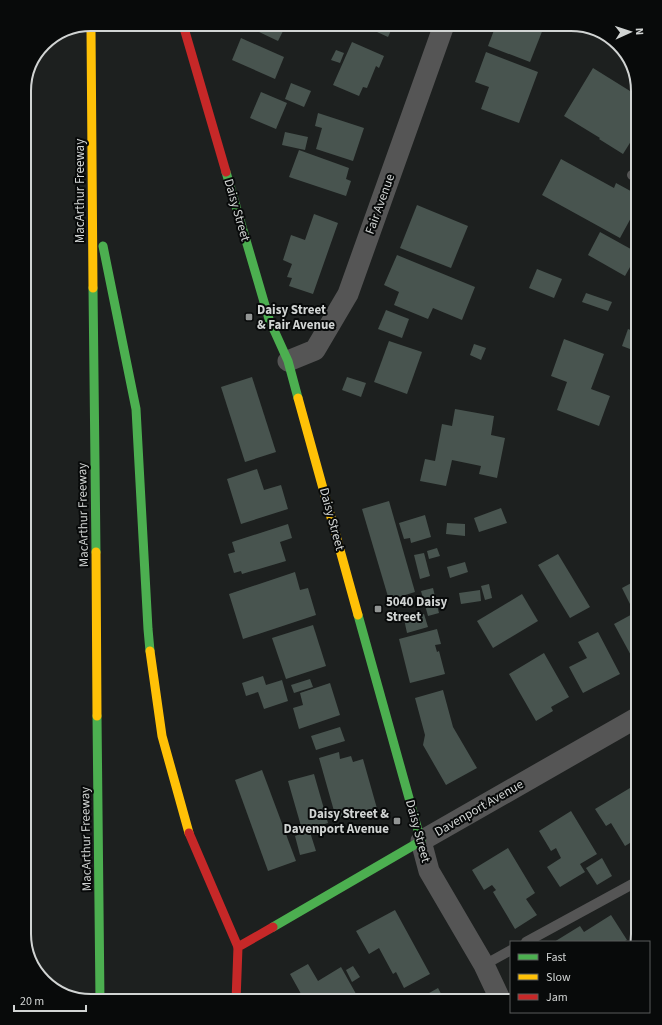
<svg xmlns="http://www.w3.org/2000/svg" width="662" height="1025" font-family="'Source Sans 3',sans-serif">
<rect width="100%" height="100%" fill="#1d201f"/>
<g fill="#48544f">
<path d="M545 24 530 62 488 46 496 25Z"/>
<path d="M339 26H352L350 31Z"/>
<path d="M364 26H393L388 37Z"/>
<path d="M256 27H285L278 41 257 31 258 28Z"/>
<path d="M241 38 284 57 275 79 232 60Z"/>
<path d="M352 42 384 56 379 68 376 66 367 88 363 87 359 96 333 85Z"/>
<path d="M336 50 344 53 340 63 331 60Z"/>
<path d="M486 52 538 72 519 123 481 109 489 87 475 82Z"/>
<path d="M593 68 638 96V130L623 154 599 139 600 138 564 116Z"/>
<path d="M291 83 311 91 304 107 285 99Z"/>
<path d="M261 92 287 103 276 129 250 118Z"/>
<path d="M318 113 364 128 353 161 316 149 322 128 315 126Z"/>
<path d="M285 132 308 137 305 150 282 145Z"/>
<path d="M299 150 349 168 346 179 351 181 346 196 289 177Z"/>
<path d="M561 159 614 188 616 183 638 195V205L620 238 542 195Z"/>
<path d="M417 205 468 226 451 268 400 248Z"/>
<path d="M314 214 338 223 313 294 289 286 292 278 287 277 292 264 283 260 291 235 305 240Z"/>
<path d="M600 232 638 253 625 276 588 255Z"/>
<path d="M397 255 475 287 462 320 433 308 428 319 394 305 399 292 384 285Z"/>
<path d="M537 269 562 279 554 298 529 288Z"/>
<path d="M586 293 612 302 608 311 582 302Z"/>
<path d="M386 310 409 319 402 338 378 329Z"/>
<path d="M628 329 638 333V352L622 346Z"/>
<path d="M564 339 604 354 591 389 610 396 599 426 557 410 567 382 551 376Z"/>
<path d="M389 341 422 352 407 394 374 382Z"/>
<path d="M474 344 486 348 481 360 470 355Z"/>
<path d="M252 377 276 452 245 462 221 387Z"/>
<path d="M347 377 366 383 361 397 342 390Z"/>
<path d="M455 409 494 416 491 435 505 438 497 478 479 474 481 466 452 460 446 486 420 481 425 459 435 461 442 424 452 426Z"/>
<path d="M257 469 264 490 281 485 288 509 241 524 227 479Z"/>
<path d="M389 501 415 592 389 600 362 509Z"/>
<path d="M501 508 507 523 479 532 474 518Z"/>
<path d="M425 515 431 537 411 543 410 538 404 539 399 523Z"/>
<path d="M447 523 465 524V536L446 534Z"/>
<path d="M288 524 292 538 280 542 286 561 242 574 241 571 234 573 228 554 235 552 232 542Z"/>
<path d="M437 548 440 556 429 559 427 551Z"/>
<path d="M424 553 430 576 420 579 414 555Z"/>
<path d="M558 554 590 607 570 618 538 565Z"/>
<path d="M465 562 468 572 450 578 447 567Z"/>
<path d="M295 572 300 590 308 588 316 615 243 639 229 594Z"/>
<path d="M635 581 638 586V605L632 608 622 588Z"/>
<path d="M489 584 492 598 485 600 481 586Z"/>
<path d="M433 588 439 613 428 616 421 591Z"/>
<path d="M480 590 481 601 461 604 459 593Z"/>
<path d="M522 594 538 621 493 648 477 621Z"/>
<path d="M638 611V659L634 661 614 624Z"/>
<path d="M424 614 428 627 407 633 404 619Z"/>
<path d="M313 625 326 666 286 679 272 638Z"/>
<path d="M437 629 441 644 435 645 437 652 439 651 445 674 410 683 399 639Z"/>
<path d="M598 632 620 674 583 693 569 667 587 658 578 642Z"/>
<path d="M544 653 569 697 551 707 553 711 536 721 509 674Z"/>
<path d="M263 676 266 685 282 680 288 701 264 709 258 692 246 696 242 683Z"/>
<path d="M310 679 313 687 294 693 291 685Z"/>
<path d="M330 683 340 715 299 729 293 708 303 705 300 693Z"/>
<path d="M443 690 453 727 477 768 446 785 423 745 425 735 415 698Z"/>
<path d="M340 727 345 741 316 750 311 736Z"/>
<path d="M339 752 340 759 351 756 353 762 363 759 378 812 358 818 357 812 336 818 319 758Z"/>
<path d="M262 770 296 861 268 871 235 780Z"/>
<path d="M314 774 328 823 309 829 316 851 300 855 295 836 303 833 288 781Z"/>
<path d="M630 788 638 802V838L625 846 611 823 606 826 595 809Z"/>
<path d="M571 811 597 854 580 864 585 872 560 887 547 867 561 858 556 848 551 851 539 831Z"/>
<path d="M508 848 535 893 526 899 537 915 515 929 493 892 496 890 492 885 484 890 472 870Z"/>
<path d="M602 858 612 876 597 885 586 868Z"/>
<path d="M395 910 430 974 404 988 396 972 393 974 379 948 369 954 356 931Z"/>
<path d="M611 915 627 940 623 942H554L580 926 584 932Z"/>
<path d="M308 964 318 981 341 967 360 1001H305L290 974Z"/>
<path d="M353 966 360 977 352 982 346 970Z"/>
<path d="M438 988 445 1001H415Z"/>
</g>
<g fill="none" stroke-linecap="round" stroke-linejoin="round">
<g stroke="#555" stroke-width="10">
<path d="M632 175 638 178"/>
<path d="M526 942 638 881"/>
<path d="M484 965 511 950"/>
</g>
<g stroke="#555" stroke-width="21">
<path d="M288 361 315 350 348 294 444 25"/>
<path d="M501 1001 484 965 429 871 421 841 638 717"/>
</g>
<g stroke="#4caf50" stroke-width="9">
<path d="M226 172 269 319 288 361 298 398"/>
<path d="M103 246 136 409 148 629 150 651"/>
<path d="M93 288 96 552"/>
<path d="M97 716 100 1001"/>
<path d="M273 927 421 841 358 615"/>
</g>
<g stroke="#ffc107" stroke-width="9">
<path d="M91 29 93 288"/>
<path d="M298 398 358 615"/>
<path d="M96 552 97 716"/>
<path d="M150 651 162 736 189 833"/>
</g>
<g stroke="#c62828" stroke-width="9">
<path d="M184 28 226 172"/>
<path d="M189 833 238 947"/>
<path d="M236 1001 238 947 273 927"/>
</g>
</g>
<g fill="#929594" stroke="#080a0a" stroke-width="1.5">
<rect x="245" y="313" width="8" height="8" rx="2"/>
<rect x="374" y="605" width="8" height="8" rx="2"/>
<rect x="393" y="817" width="8" height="8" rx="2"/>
</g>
<g text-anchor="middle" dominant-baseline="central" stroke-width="4" stroke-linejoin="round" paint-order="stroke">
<g font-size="13" fill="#d1d4d3" stroke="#080a0a">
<text transform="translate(80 191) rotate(-90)">MacArthur Freeway</text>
<text transform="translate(380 204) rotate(-70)">Fair Avenue</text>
<text transform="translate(237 210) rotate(74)">Daisy Street</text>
<text transform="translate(83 515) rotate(-91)">MacArthur Freeway</text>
<text transform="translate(332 519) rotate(75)">Daisy Street</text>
<text transform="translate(479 808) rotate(-30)">Davenport Avenue</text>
<text transform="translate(418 831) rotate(75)">Daisy Street</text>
<text transform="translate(86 839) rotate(-91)">MacArthur Freeway</text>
</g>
<g font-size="13" font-weight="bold" fill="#d1d4d3" stroke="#080a0a" text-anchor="start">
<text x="257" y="310">Daisy Street<tspan x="257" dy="15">&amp; Fair Avenue</tspan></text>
<text x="386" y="602">5040 Daisy<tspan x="386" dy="15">Street</tspan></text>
<text x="389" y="814" text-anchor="end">Daisy Street &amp;<tspan x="389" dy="15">Davenport Avenue</tspan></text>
</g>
</g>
<path d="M0 0H662V1025H0ZM91 31H571A60 60 0 0 1 631 91V934A60 60 0 0 1 571 994H91A60 60 0 0 1 31 934V91A60 60 0 0 1 91 31Z" fill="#080a0a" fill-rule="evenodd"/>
<path fill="none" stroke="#d1d4d3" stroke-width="2" d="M91 31H571A60 60 0 0 1 631 91V934A60 60 0 0 1 571 994H91A60 60 0 0 1 31 934V91A60 60 0 0 1 91 31Z"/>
<rect x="510" y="941" width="140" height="72" fill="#080a0a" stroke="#585b5a"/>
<rect x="518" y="954" width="20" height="6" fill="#4caf50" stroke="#585b5a"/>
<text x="546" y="961" font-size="12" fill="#d1d4d3">Fast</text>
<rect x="518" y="974" width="20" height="6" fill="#ffc107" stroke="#585b5a"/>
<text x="546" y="981" font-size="12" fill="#d1d4d3">Slow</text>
<rect x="518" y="994" width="20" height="6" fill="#c62828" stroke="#585b5a"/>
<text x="546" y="1001" font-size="12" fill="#d1d4d3">Jam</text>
<g transform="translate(630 32) rotate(87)" stroke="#080a0a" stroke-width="3" paint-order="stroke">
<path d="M0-3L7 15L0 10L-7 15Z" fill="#d1d4d3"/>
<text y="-6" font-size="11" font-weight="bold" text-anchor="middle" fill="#d1d4d3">N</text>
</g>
<path d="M14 1005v6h72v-6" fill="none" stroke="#d1d4d3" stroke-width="2"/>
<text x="20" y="1005" font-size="12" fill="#d1d4d3" stroke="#080a0a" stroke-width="3" paint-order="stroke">20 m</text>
</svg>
